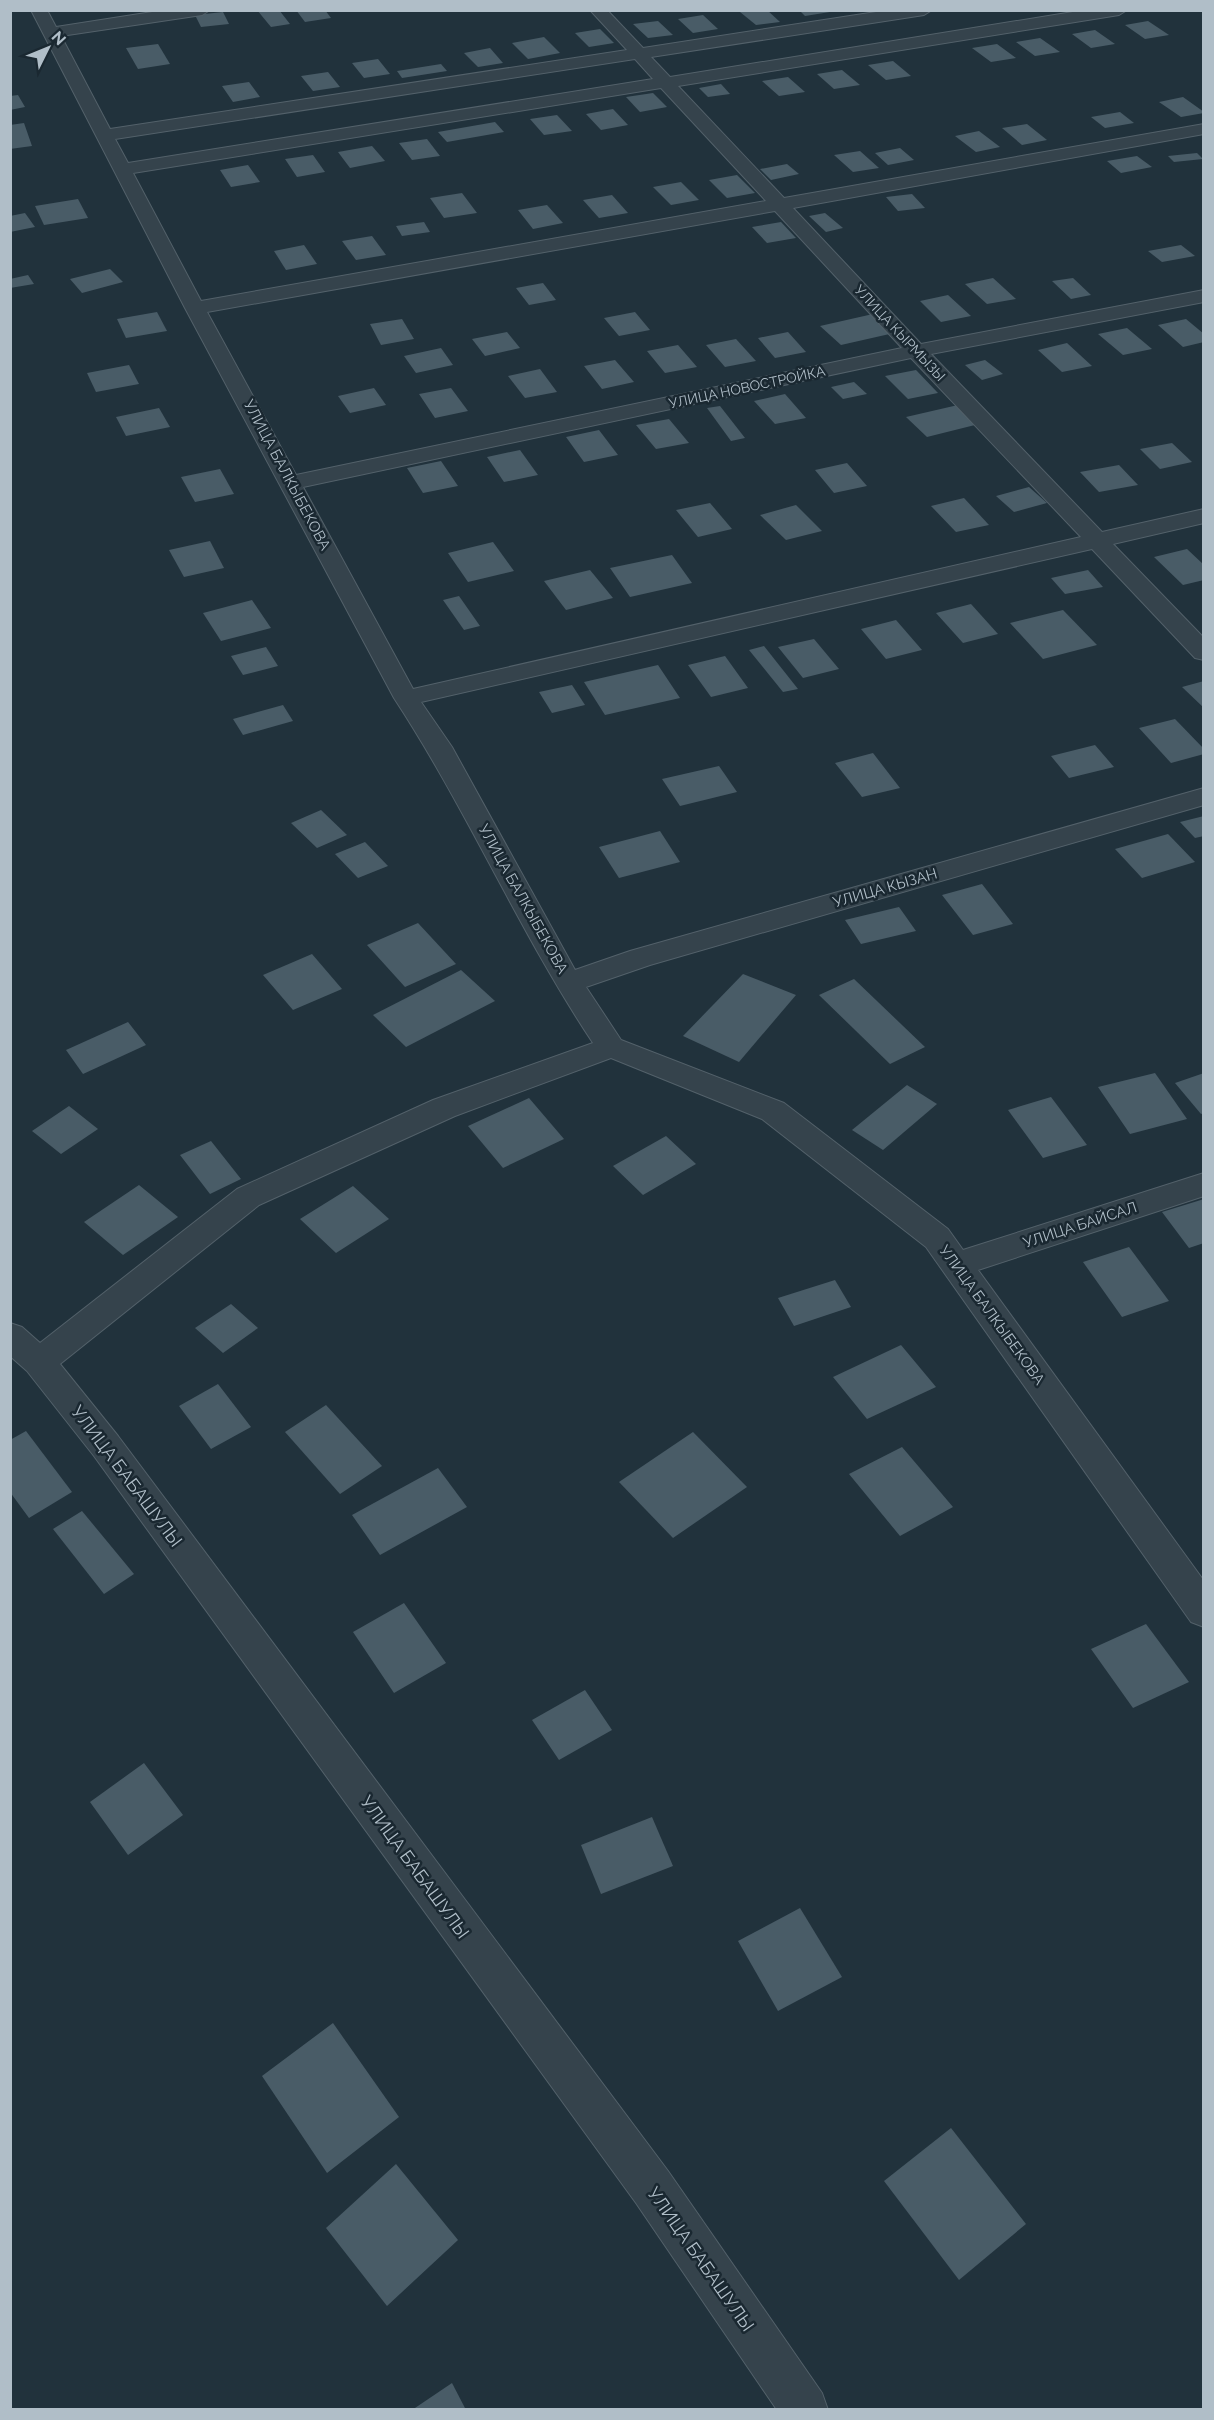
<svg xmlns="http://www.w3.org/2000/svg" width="1214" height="2420" font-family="Raleway,sans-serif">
<rect width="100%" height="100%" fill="#21323c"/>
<g fill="#495c67">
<path d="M257 10H279L290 24 271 27Z"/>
<path d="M296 10H325L331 18 305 22Z"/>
<path d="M767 10 780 22 756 25 740 12Z"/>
<path d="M799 10H830V12L805 16Z"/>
<path d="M223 12 229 24 201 27 195 15Z"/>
<path d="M703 15 718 29 693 33 678 19Z"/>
<path d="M658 21 673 35 648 38 633 24Z"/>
<path d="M1148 21 1169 35 1145 39 1125 25Z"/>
<path d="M600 29 614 43 589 47 575 33Z"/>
<path d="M1095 30 1115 44 1091 48 1072 34Z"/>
<path d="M544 37 560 53 528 59 512 43Z"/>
<path d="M1040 38 1060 52 1035 56 1016 42Z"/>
<path d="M158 44 170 64 138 69 126 48Z"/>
<path d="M997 44 1016 58 991 62 972 48Z"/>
<path d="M490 48 503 63 478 67 464 53Z"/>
<path d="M378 59 390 74 364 78 352 63Z"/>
<path d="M893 61 911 76 886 80 868 65Z"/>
<path d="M441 64 447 71 402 78 397 71Z"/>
<path d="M842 70 860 85 834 89 817 74Z"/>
<path d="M328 72 340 87 313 91 301 76Z"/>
<path d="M788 77 805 92 779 96 762 81Z"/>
<path d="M249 82 260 97 233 102 222 86Z"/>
<path d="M721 84 730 94 708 97 699 88Z"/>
<path d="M653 93 667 107 640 112 626 97Z"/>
<path d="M18 95 25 107 10 110V96Z"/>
<path d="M1183 97 1204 112V113L1181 117 1159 102Z"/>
<path d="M613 109 628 125 601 130 586 114Z"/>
<path d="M1120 112 1134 123 1105 128 1091 117Z"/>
<path d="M557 115 572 131 544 135 530 119Z"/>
<path d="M495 122 504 132 447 142 438 132Z"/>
<path d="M24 123 32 146 10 149V125Z"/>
<path d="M1027 124 1047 140 1022 145 1002 128Z"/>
<path d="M979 131 1000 147 976 152 955 136Z"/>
<path d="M427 139 440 156 412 160 399 143Z"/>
<path d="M372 146 385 161 350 168 338 152Z"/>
<path d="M900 148 914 160 888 165 875 153Z"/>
<path d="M860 151 879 168 853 172 834 155Z"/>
<path d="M1197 153 1203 159 1174 162 1168 156Z"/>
<path d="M313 155 325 172 297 177 285 159Z"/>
<path d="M1137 156 1152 167 1121 173 1107 161Z"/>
<path d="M787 164 799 174 771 180 760 169Z"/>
<path d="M248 165 260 182 231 187 220 170Z"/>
<path d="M737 175 755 193 727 198 709 180Z"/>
<path d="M681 182 699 200 671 205 653 187Z"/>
<path d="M462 193 477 213 444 218 430 198Z"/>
<path d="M912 194 925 208 898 211 886 197Z"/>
<path d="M612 195 628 213 599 218 583 200Z"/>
<path d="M78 199 88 218 44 225 35 206Z"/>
<path d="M547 205 563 223 533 229 518 210Z"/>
<path d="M25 213 35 227 10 232V216Z"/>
<path d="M825 213 843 228 826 232 809 216Z"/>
<path d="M424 222 430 232 402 236 396 226Z"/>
<path d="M781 222 796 238 767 243 752 227Z"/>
<path d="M372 236 386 255 356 260 342 241Z"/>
<path d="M304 245 317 264 286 270 274 251Z"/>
<path d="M1181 245 1195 256 1162 262 1148 251Z"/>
<path d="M110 269 123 282 82 293 70 279Z"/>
<path d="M28 275 34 284 10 288V279Z"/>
<path d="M993 278 1016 299 987 304 965 284Z"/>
<path d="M1073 278 1091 295 1071 299 1052 281Z"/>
<path d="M543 283 556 300 529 305 516 288Z"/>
<path d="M948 295 971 316 941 322 920 301Z"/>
<path d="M157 312 167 331 126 338 117 319Z"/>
<path d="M635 312 650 330 619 336 604 318Z"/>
<path d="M873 314 894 333 841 345 820 326Z"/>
<path d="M402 319 414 339 381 345 370 324Z"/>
<path d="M1186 319 1204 334V342L1183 347 1158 325Z"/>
<path d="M1127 328 1152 349 1123 355 1098 334Z"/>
<path d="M507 332 520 348 485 356 472 339Z"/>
<path d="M788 332 806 352 775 358 758 338Z"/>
<path d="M736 339 756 361 725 367 706 345Z"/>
<path d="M1067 343 1092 366 1062 372 1038 350Z"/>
<path d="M678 345 697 367 665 373 647 351Z"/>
<path d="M441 348 453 365 416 373 404 356Z"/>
<path d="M615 360 634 382 602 389 584 366Z"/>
<path d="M985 360 1003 374 982 380 965 365Z"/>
<path d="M129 365 139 384 96 392 87 373Z"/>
<path d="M540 369 557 392 525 398 508 376Z"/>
<path d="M916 370 938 393 908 399 885 376Z"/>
<path d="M854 382 867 394 843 399 831 387Z"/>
<path d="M374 388 386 405 350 413 338 396Z"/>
<path d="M451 388 468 411 435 418 419 394Z"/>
<path d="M785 394 806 418 775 424 754 401Z"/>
<path d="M958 405 979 424 927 437 906 417Z"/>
<path d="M720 406 745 438 731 441 707 408Z"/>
<path d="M159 408 170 427 126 436 116 417Z"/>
<path d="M669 419 689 443 656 449 636 425Z"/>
<path d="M599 430 618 455 584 462 566 437Z"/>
<path d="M1172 443 1192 462 1160 469 1140 449Z"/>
<path d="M520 450 538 475 504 482 487 457Z"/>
<path d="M441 461 458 486 423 493 407 468Z"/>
<path d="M847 463 867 486 834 493 815 470Z"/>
<path d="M1119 465 1138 485 1099 492 1080 472Z"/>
<path d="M220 469 234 494 195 502 181 477Z"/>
<path d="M1029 487 1047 503 1014 512 996 496Z"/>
<path d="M964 498 989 525 956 532 931 506Z"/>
<path d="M710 503 732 529 698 537 676 510Z"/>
<path d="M796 505 822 531 786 540 760 515Z"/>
<path d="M210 541 224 568 184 577 169 550Z"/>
<path d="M493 542 514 571 468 582 448 553Z"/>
<path d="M1187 549 1204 565V580L1183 585 1154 557Z"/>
<path d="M672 555 692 583 630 597 610 568Z"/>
<path d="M590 570 613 598 566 610 544 581Z"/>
<path d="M1088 570 1103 587 1065 594 1051 578Z"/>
<path d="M459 596 480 626 464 630 443 600Z"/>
<path d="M252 600 271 628 221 641 203 613Z"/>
<path d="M971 604 998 634 963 643 936 613Z"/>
<path d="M1063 610 1097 645 1043 659 1010 623Z"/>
<path d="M896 620 922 650 886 659 861 629Z"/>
<path d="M814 639 839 669 803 678 778 647Z"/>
<path d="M764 646 798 689 783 692 749 650Z"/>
<path d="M266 647 278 666 243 675 231 656Z"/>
<path d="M725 656 748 688 711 697 688 665Z"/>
<path d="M658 665 680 698 605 715 584 682Z"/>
<path d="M1204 681V708L1182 687Z"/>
<path d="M572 685 585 705 552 713 539 692Z"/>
<path d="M283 705 293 721 243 735 233 719Z"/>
<path d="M1175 719 1204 749V754L1171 763 1139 728Z"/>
<path d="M1095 745 1114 767 1069 778 1051 756Z"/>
<path d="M873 753 900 788 862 797 835 763Z"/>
<path d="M719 766 737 792 680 806 662 779Z"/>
<path d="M321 810 347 835 317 848 291 823Z"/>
<path d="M1204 816V836L1195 838 1180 822Z"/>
<path d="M660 831 680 862 619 878 599 847Z"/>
<path d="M1168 834 1195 862 1142 878 1115 849Z"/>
<path d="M365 842 388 866 358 878 335 854Z"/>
<path d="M982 884 1013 924 973 935 942 895Z"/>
<path d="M899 907 916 931 861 944 845 920Z"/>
<path d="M418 923 456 964 405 987 367 945Z"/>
<path d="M312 954 342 989 293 1010 263 975Z"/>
<path d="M461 970 495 1001 406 1047 373 1015Z"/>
<path d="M743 974 796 995 739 1062 683 1036Z"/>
<path d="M854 979 925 1047 890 1064 819 995Z"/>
<path d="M128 1022 146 1045 83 1074 66 1050Z"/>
<path d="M1155 1073 1187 1119 1130 1134 1098 1087Z"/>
<path d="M1204 1073V1113L1201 1114 1175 1083Z"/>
<path d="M907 1085 937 1104 883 1150 852 1130Z"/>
<path d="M1051 1097 1087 1145 1043 1158 1008 1110Z"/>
<path d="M529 1098 564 1139 503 1168 468 1126Z"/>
<path d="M69 1106 98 1129 61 1154 32 1131Z"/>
<path d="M666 1136 696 1164 643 1195 613 1166Z"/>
<path d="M211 1141 241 1179 210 1194 180 1155Z"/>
<path d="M139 1185 178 1217 123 1255 84 1222Z"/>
<path d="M353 1186 389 1219 336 1253 300 1219Z"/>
<path d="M1204 1199V1243L1189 1248 1162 1212Z"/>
<path d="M1129 1247 1169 1301 1122 1317 1083 1262Z"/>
<path d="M835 1280 851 1307 794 1326 778 1298Z"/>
<path d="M231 1304 258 1328 223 1353 195 1328Z"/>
<path d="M901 1345 936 1387 867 1419 833 1377Z"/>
<path d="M218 1384 251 1427 211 1449 179 1406Z"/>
<path d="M326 1405 382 1466 340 1494 285 1432Z"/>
<path d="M26 1431 72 1492 29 1518 10 1492V1440Z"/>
<path d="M693 1432 747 1487 673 1538 619 1482Z"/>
<path d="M902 1447 953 1507 900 1536 849 1474Z"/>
<path d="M438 1468 467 1507 380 1555 352 1515Z"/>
<path d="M82 1511 134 1574 104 1594 53 1529Z"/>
<path d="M404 1603 446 1663 394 1693 353 1632Z"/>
<path d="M1146 1624 1189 1682 1133 1708 1091 1649Z"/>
<path d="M585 1690 612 1730 559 1760 532 1720Z"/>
<path d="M144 1763 183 1815 128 1855 90 1802Z"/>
<path d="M652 1817 673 1866 601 1894 581 1845Z"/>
<path d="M800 1908 842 1977 778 2011 738 1941Z"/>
<path d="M333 2023 399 2117 327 2173 262 2076Z"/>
<path d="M951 2128 1026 2224 959 2280 884 2181Z"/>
<path d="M396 2164 458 2240 387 2306 326 2228Z"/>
<path d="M452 2383 466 2410H412Z"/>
</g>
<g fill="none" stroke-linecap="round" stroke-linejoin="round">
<defs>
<path id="minor" d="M31 10H47L56 27 165 10H210L202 15 61 36 110 129 627 50 590 10H607L643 48 889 10H932L924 15 651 57 670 77 1085 10H1127L1119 15 678 86 784 198 1204 124V134L793 208 921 344 1204 290V302L931 354 1102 532 1204 509V523L1113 544 1204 638V660L1195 658 1092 549 421 702 452 747 575 970 630 951 1204 788V805L650 965 586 987 621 1040 784 1103 948 1229 963 1250 1204 1173V1196L978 1270 1204 1581V1627L1191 1622 926 1247 762 1119 611 1058 455 1116 259 1205 60 1364 118 1436 668 2171 822 2393 828 2410H777L636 2203 94 1456 27 1371 10 1356V1323L22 1327 40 1343 237 1189 433 1100 593 1043C519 932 467 809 394 698L185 308ZM635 59 653 79 128 163 115 139ZM661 88 766 201 201 301 133 173ZM775 211 902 348 296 475 207 312ZM911 358 1081 537 413 689 303 487Z"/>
</defs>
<use href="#minor" stroke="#53616a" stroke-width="2"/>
<use href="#minor" fill="#35434c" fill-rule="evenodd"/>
</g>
<g text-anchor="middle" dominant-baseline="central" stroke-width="5" stroke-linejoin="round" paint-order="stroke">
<g font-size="14" fill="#b0bec8" stroke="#1a2831">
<text transform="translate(900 333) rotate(47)">УЛИЦА КЫРМЫЗЫ</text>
<text transform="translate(747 387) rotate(-12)">УЛИЦА НОВОСТРОЙКА</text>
</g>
<g font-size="15" fill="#b0bec8" stroke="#1a2831">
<text transform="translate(287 475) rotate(62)">УЛИЦА БАЛКЫБЕКОВА</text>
<text transform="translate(885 888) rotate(-16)">УЛИЦА КЫЗАН</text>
<text transform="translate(523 899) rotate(61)">УЛИЦА БАЛКЫБЕКОВА</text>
<text transform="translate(1080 1225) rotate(-18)">УЛИЦА БАЙСАЛ</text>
<text transform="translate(992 1315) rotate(54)">УЛИЦА БАЛКЫБЕКОВА</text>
</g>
<g font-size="18" fill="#b0bec8" stroke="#1a2831">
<text transform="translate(127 1476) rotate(53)">УЛИЦА БАБАШУЛЫ</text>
<text transform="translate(415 1867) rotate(54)">УЛИЦА БАБАШУЛЫ</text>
<text transform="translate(701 2259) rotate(55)">УЛИЦА БАБАШУЛЫ</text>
</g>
</g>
<rect width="1214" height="2420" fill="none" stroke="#b0bec8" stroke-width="24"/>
<g transform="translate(48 48) rotate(47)" stroke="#1a2831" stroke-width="4.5" paint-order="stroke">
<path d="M0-4.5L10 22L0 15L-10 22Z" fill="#b0bec8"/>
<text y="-9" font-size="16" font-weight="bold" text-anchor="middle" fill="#b0bec8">N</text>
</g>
</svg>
